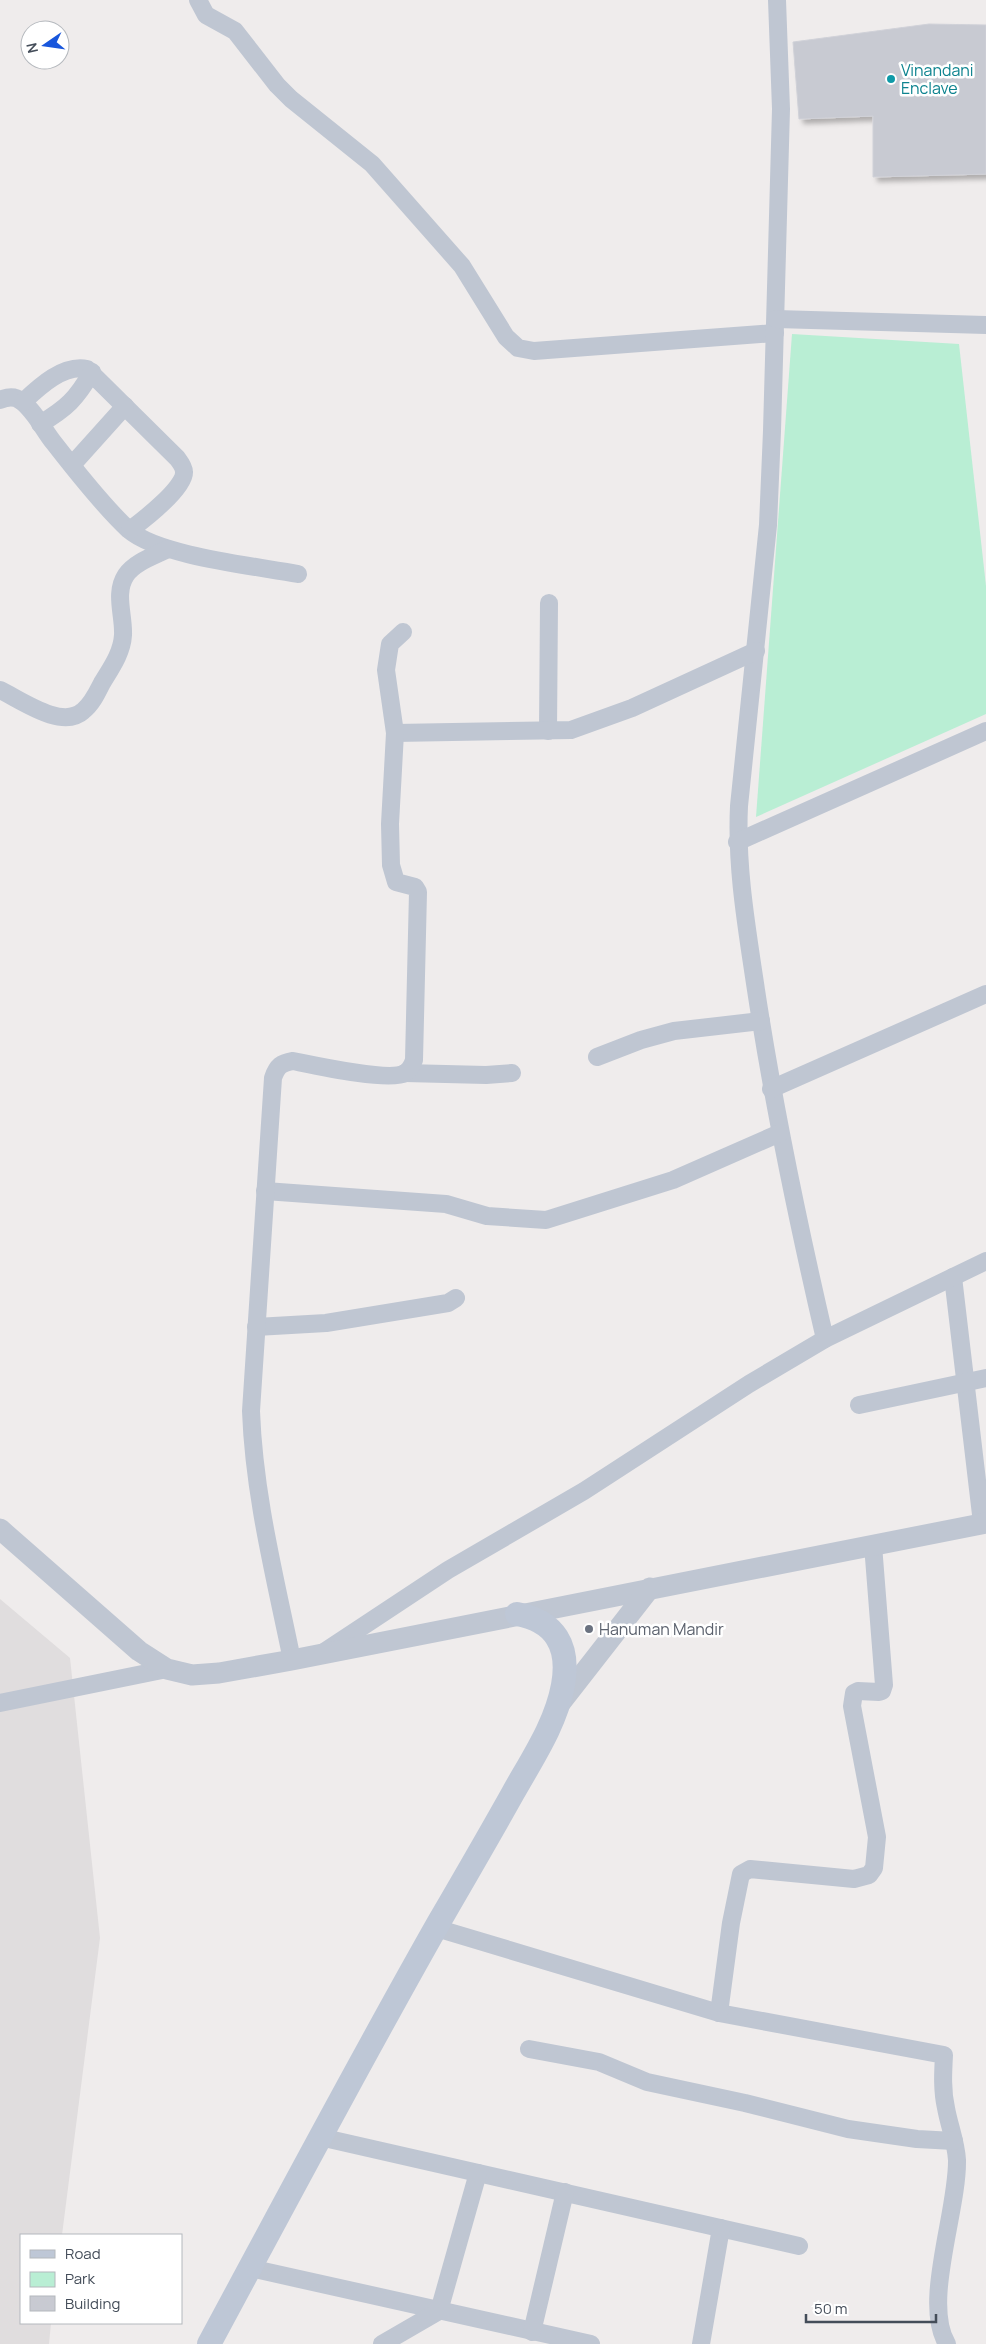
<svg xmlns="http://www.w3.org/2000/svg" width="986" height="2344" font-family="Manrope,sans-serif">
<defs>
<filter id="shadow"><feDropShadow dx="4.5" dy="4.5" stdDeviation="2.5" flood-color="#0004"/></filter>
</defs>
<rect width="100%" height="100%" fill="#efecec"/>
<path fill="#e0ddde" d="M0 1599 70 1658 100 1938 62 2235H21V2323H51L49 2344H0Z"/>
<path fill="#b9eed4" d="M792 334 959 344 986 586V714L756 817Z"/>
<path fill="#c8cad2" stroke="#d0d1d8" filter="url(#shadow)" d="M929 24 986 25V174L873 177V116L799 119 793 42Z"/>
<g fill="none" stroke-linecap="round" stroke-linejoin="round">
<g stroke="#bfc6d2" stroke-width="18">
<path d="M198 0 206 15 235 31 277 85 291 99 372 164 462 266 506 337 518 348 534 351 775 333"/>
<path d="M777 0 781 109 772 431 768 525 739 806C736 868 747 929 756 990 774 1108 798 1223 825 1339"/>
<path d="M776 319 986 325"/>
<path d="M0 400C7 397 15 396 21 401 35 411 44 431 54 443 75 470 105 508 129 530 159 556 256 566 298 574"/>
<path d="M23 402C39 387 63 364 87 369L177 458C180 462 184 467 184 472 185 488 142 521 130 530"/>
<path d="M40 424C67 408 76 399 92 372"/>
<path d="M72 465 125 406"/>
<path d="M0 690C21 700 62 730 83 711 92 704 97 693 102 683 111 668 122 653 123 635 124 615 114 593 126 575 135 562 154 556 168 549"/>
<path d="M548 731 549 603"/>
<path d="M395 733 571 730 632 708 756 651"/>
<path d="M737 842 986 731"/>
<path d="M597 1057 641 1040 674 1031 761 1021"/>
<path d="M405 1073 486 1075 512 1073"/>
<path d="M771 1089 986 994"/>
<path d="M265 1191 446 1204 487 1216 546 1220 673 1180 780 1133"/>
<path d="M953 1277 982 1523"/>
<path d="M256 1327 326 1323 448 1303 456 1298"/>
<path d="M859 1405 986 1378"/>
<path d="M324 1652 448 1570 584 1491 749 1384 825 1339 986 1261"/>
<path d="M292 1660C275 1577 254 1495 251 1411L273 1078C277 1066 281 1063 293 1061 313 1065 390 1082 405 1073 410 1070 412 1066 414 1060L418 892 415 887 396 882 391 865 390 824 395 733 386 670 390 644 403 632"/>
<path d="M0 1703 167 1669"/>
<path d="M436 1928 719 2013 944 2055C943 2073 942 2090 946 2108 949 2125 956 2142 957 2160 958 2211 922 2303 947 2344"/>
<path d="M719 2013 731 1923 741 1874 750 1869 854 1879 869 1875 874 1868 877 1837 852 1706 854 1693 858 1691 879 1692 882 1691 884 1685 873 1545"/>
<path d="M529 2049 599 2062 647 2082 745 2103 848 2129 917 2139 954 2141"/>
<path d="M320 2137 799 2246"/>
<path d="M250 2268 591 2344"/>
<path d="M532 2332 565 2192"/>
<path d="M382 2344 439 2311 478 2173"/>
<path d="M701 2344 721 2228"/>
</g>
<g stroke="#bfc6d2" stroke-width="21">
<path d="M0 1529 139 1651 167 1669 192 1675 219 1673 292 1660 986 1523"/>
<path d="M558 1706 650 1588"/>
</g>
<path stroke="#bec7d6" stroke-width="24" d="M209 2344C285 2203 360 2061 439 1922 464 1879 489 1836 513 1793 532 1759 556 1724 563 1685 570 1646 555 1621 517 1614"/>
</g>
<circle fill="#0f9aa8" stroke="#fff" stroke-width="2" cx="891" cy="79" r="5"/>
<circle fill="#6b7280" stroke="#fff" stroke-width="2" cx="589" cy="1629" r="5"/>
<g text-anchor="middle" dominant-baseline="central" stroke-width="5" stroke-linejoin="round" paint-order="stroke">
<g font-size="16" fill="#0d838f" stroke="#fff" text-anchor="start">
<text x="901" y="70">Vinandani<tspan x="901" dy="18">Enclave</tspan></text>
</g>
<g font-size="16" fill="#5b616d" stroke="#fff" text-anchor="start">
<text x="599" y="1629">Hanuman Mandir</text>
</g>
</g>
<rect x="20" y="2234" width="162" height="90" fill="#ffffff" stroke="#b4b8bd"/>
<rect x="30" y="2250" width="25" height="8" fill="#bec7d6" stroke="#b4b8bd"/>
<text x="65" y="2259" font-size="15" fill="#444d59">Road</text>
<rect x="30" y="2272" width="25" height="15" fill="#b9eed4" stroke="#b4b8bd"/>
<text x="65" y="2284" font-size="15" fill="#444d59">Park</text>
<rect x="30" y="2296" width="25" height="15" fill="#c8cad2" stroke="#b4b8bd"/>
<text x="65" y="2309" font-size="15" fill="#444d59">Building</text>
<g transform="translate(45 45) rotate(257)"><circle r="24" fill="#ffffff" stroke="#b4b8bd"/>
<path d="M0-4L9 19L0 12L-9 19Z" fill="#1856dc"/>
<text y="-8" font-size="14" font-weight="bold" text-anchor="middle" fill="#444d59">N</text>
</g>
<path d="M806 2314v8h130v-8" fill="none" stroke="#444d59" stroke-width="2.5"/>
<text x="814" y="2314" font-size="15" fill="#444d59" stroke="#ffffff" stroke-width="4" paint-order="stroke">50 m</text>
</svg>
